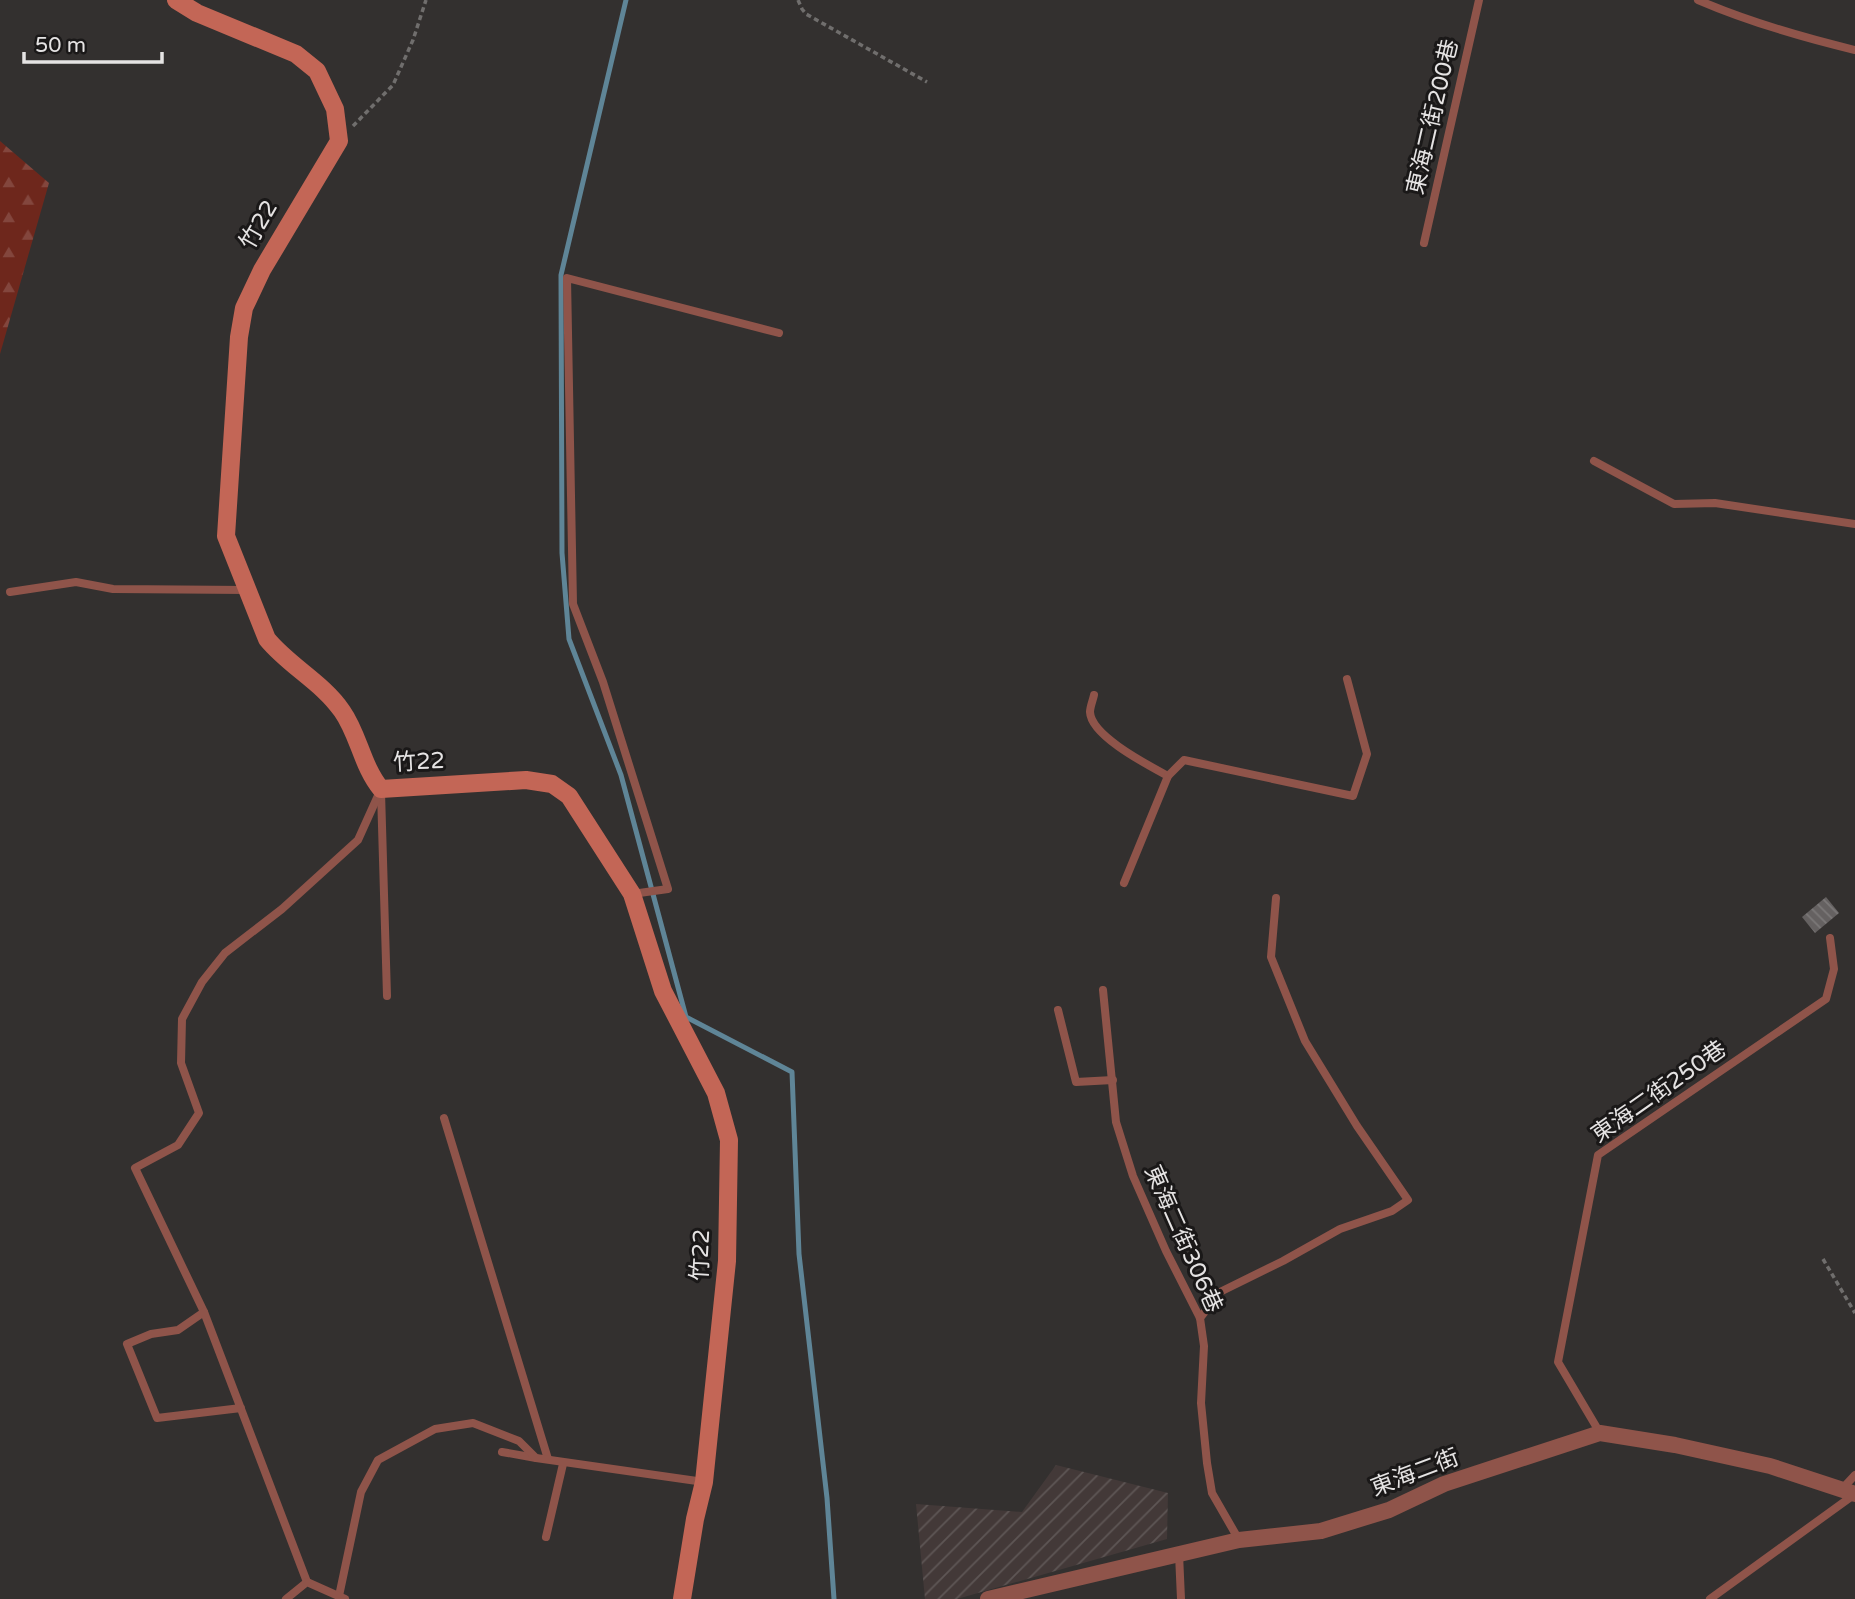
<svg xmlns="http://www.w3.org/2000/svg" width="1855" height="1599" font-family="'Varela Round','Noto Sans TC',sans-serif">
<defs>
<pattern id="industrial-furrows" width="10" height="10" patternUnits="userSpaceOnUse" patternTransform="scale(1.75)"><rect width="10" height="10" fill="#433938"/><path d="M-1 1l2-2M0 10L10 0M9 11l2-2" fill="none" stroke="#5e5655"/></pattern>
<pattern id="forest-firs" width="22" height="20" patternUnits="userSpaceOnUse" patternTransform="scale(1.75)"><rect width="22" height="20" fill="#6e271c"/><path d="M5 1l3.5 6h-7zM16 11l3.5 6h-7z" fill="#83463d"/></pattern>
<pattern id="building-back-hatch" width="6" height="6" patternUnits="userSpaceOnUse" patternTransform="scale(1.75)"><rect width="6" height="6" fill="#656161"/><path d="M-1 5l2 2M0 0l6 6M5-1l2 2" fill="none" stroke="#7b7878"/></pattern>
</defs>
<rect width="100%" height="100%" fill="#33302f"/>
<path fill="url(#industrial-furrows)" d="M1056 1465 1168 1493 1167 1539 957 1599H925L916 1504 1022 1512Z"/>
<path fill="url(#forest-firs)" d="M0 141 49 183 0 354Z"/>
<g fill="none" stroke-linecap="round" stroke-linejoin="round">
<path stroke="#5f8597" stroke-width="5" d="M626 0 561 275 562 553 569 639 621 775 686 1017 792 1072 799 1254 827 1498 834 1599"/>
</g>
<path fill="url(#building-back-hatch)" d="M1826 897 1839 913 1815 933 1802 917Z"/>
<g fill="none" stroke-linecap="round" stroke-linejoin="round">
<g stroke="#706e6d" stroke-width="3.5" stroke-dasharray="5 3.5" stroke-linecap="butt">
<path d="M798 0 802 9 806 14 927 82"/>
<path d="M353 126 393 85 413 40 426 0"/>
<path d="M1823 1259 1855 1313"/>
</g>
<g stroke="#8f544a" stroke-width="8">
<path d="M1698 0C1749 22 1801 37 1855 50"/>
<path d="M1424 243 1479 0"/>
<path d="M1594 461 1674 504 1715 503 1855 524"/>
<path d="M10 592 76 582 113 589 247 590"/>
<path d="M1094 695C1093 700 1090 707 1090 712 1091 736 1148 765 1168 776"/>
<path d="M381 792 387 996"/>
<path d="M1124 883 1168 776 1184 760 1353 796 1367 754 1347 679"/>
<path d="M632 894 668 889 603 682 573 604 567 278 779 333"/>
<path d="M1103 990 1116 1122 1133 1176 1166 1251 1200 1318 1204 1346 1201 1403 1207 1463 1212 1493 1239 1540"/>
<path d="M1058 1010 1076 1082 1113 1080"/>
<path d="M444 1118 548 1459"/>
<path d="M204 1312 135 1168 178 1145 199 1113 181 1063 182 1019 202 982 225 953 282 909 358 840 381 789"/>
<path d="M1200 1318 1220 1292 1283 1261 1340 1229 1392 1211 1408 1200 1357 1126 1305 1041 1271 957 1276 898"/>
<path d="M241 1408 157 1418 127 1344 151 1334 178 1330 204 1312 307 1582"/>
<path d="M1600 1433 1558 1362 1598 1155 1826 999 1834 969 1830 938"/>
<path d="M502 1452 536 1458"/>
<path d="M1842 1489 1855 1475"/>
<path d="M546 1537 563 1464"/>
<path d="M1179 1554 1181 1599"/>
<path d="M339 1596 361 1492 378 1460 435 1429 473 1423 519 1441 536 1458 704 1482"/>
<path d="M286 1599 307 1582 345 1599"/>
<path d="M1710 1599 1855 1494"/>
</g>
<path stroke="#8f544a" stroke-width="16" d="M988 1599 1239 1540 1321 1531 1389 1510 1444 1484 1600 1433 1675 1445 1770 1466 1855 1494"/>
<path stroke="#c36656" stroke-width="18" d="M176 0 197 13 296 54 317 71 335 109 339 141 262 270 244 308 239 337 226 536 267 639C289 666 322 682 342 711 359 735 362 766 381 789L526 780 552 784 569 796 632 894 663 991 716 1093 729 1140 727 1261 704 1482 695 1519 682 1599"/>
</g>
<g text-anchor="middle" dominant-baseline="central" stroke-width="6" stroke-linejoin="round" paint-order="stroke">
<g font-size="23" fill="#e5e3e3" stroke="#1a1818">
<text transform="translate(1433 117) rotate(-77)">東海二街200巷</text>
<text transform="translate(259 225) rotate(-60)">竹22</text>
<text transform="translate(419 762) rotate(-3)">竹22</text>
<text transform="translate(1659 1092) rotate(-35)">東海二街250巷</text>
<text transform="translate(1183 1239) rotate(66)">東海二街306巷</text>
<text transform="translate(701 1255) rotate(-87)">竹22</text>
<text transform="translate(1415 1473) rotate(-21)">東海二街</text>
</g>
</g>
<path d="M24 52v10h138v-10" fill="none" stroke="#e5e3e3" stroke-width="3.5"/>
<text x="35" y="52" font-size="21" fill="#e5e3e3" stroke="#1a1818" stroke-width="5" paint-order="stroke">50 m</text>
</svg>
